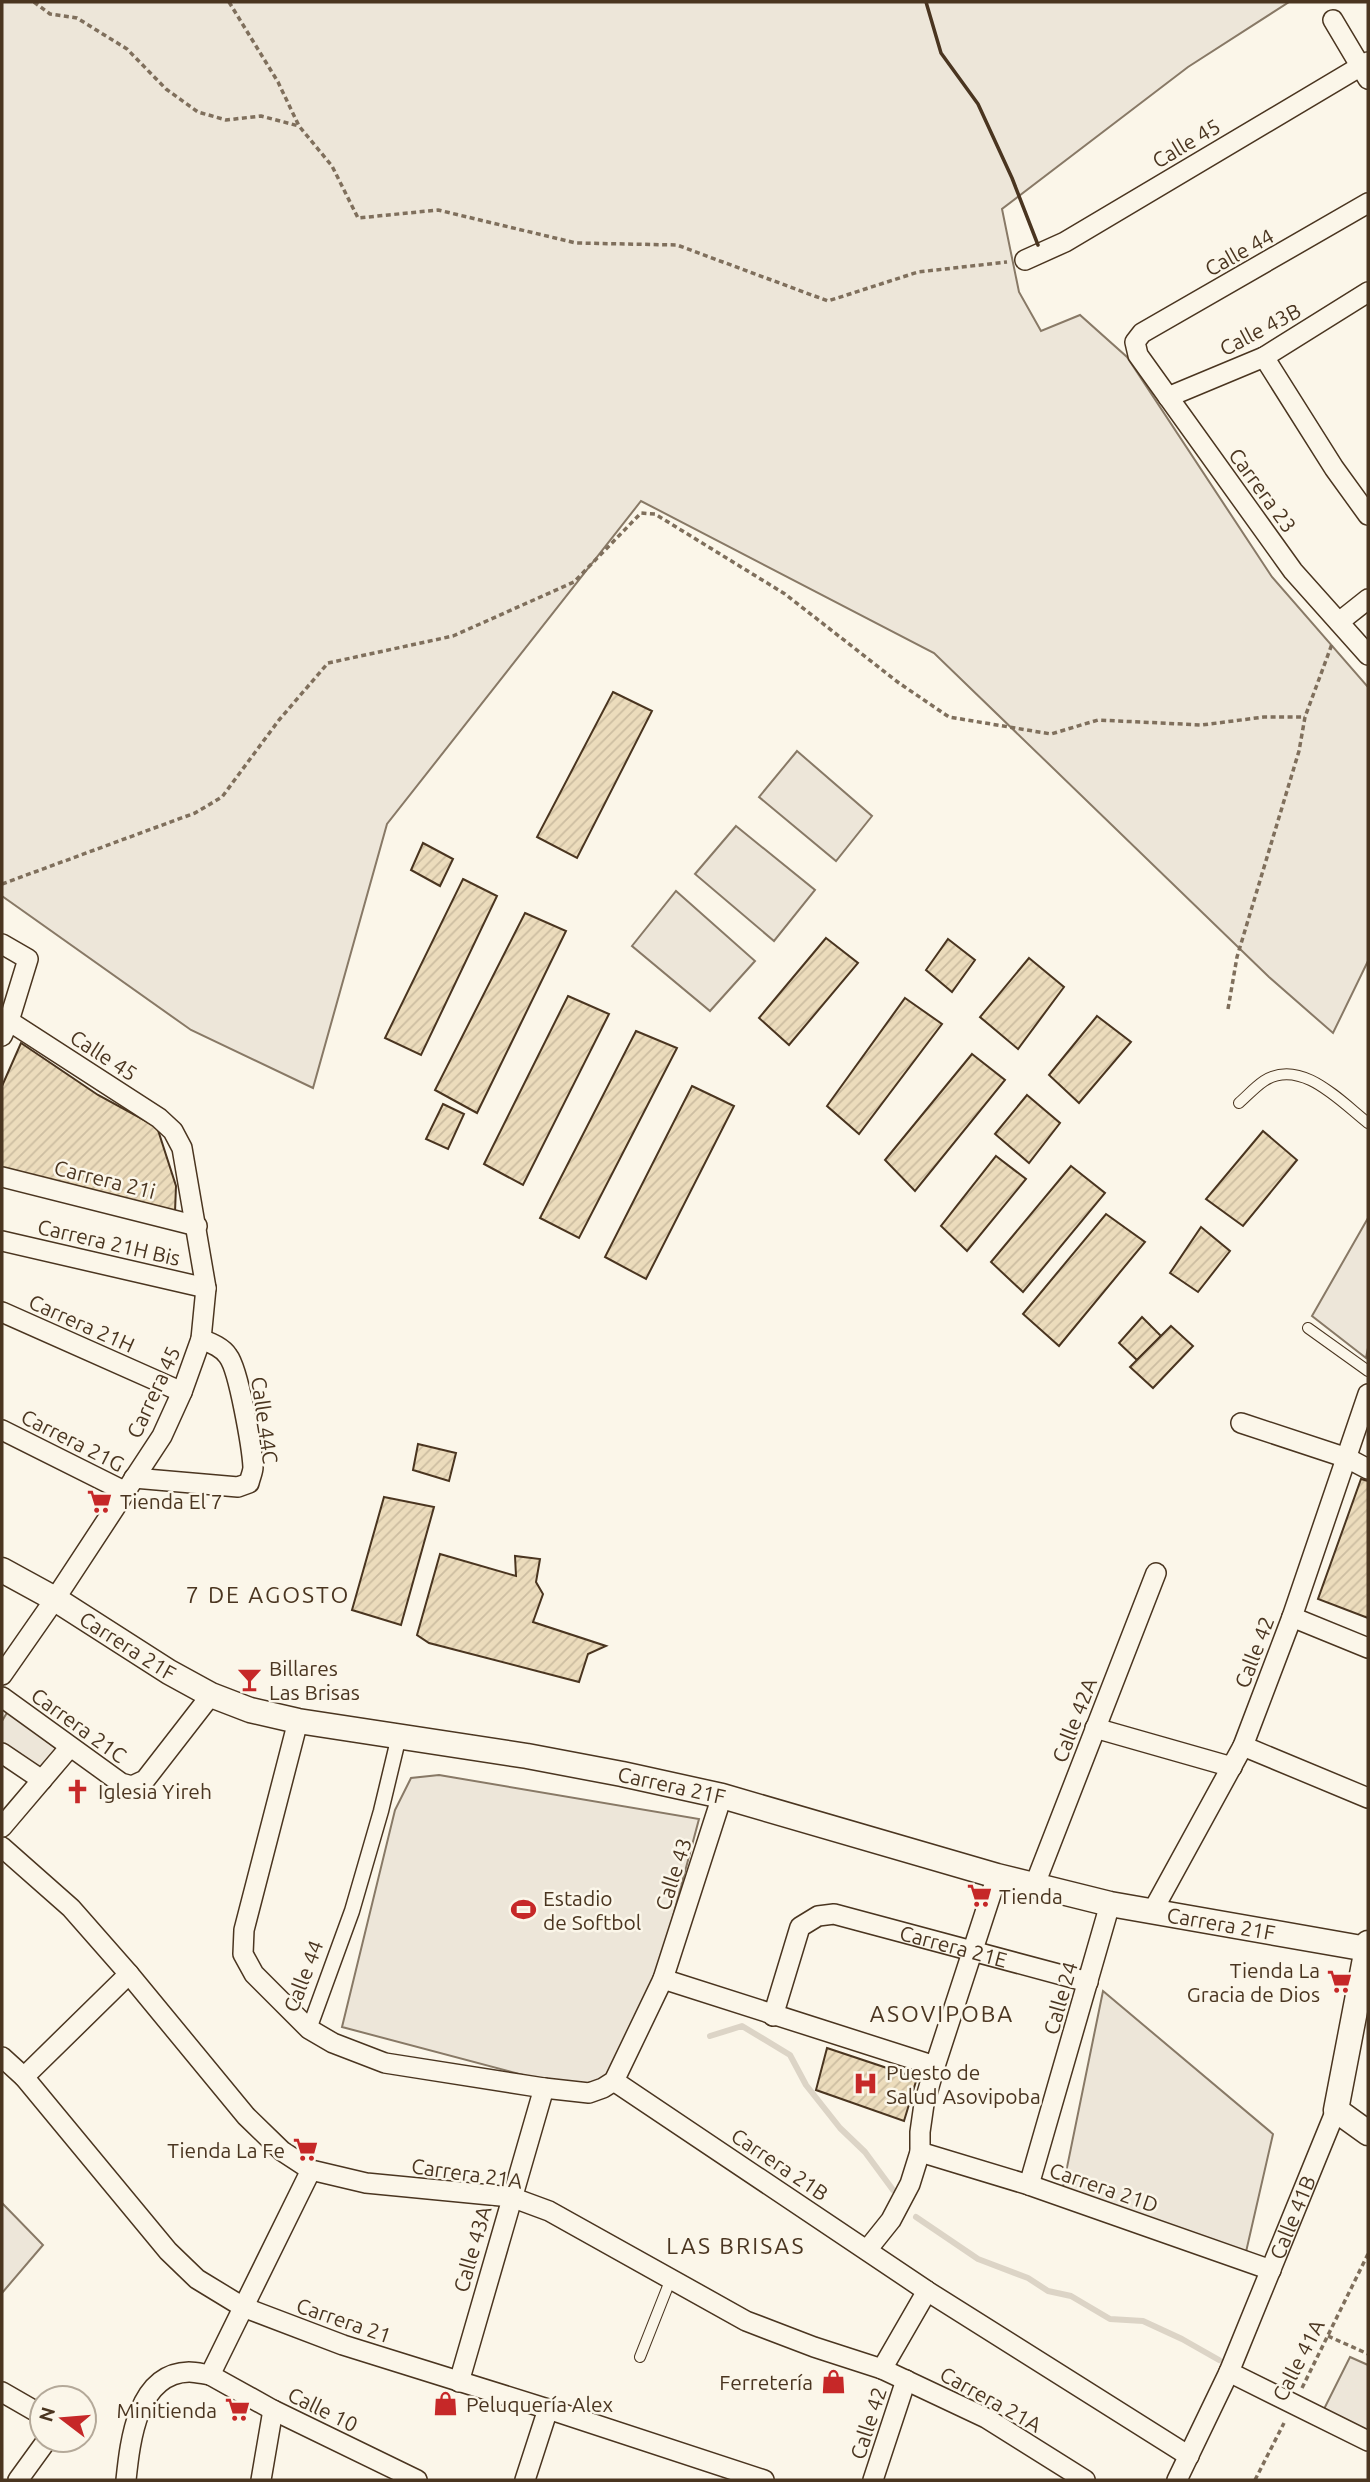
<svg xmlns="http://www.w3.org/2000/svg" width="1370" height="2482" font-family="Ubuntu,sans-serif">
<defs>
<pattern id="building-hatch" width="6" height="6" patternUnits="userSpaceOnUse" patternTransform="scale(1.75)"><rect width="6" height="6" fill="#ecdcbc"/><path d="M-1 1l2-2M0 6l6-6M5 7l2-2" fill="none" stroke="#ccbda1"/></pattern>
</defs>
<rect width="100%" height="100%" fill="#fbf6e9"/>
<g fill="#ede6d9" stroke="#887966" stroke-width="2">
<path d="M2 2H1289L1188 67 1002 209 1019 292 1041 331 1080 315 1127 357 1272 577 1368 687V961L1333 1033 1269 977 934 653 641 501 387 824 313 1088 191 1030 2 896Z"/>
<path d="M797 751 872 816 836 861 759 797Z"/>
<path d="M736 826 815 890 774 941 695 874Z"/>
<path d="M676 891 755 961 710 1011 632 946Z"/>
<path d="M1368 1218V1348L1366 1358 1312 1316Z"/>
<path d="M8 1711 62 1753 46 1774 2 1743V1721Z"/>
<path d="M439 1775 699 1819 655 1984 608 2083 580 2090 342 2027 395 1810 411 1778Z"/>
<path d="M1103 1991 1273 2134 1246 2252 1063 2187Z"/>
<path d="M2 2203 43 2245 2 2293Z"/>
<path d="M1350 2357 1368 2365V2435L1322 2413Z"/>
</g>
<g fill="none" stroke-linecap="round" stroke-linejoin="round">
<g stroke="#dcd4c6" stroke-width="6">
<path d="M710 2036 742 2026 790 2055 806 2085 840 2128 865 2152 893 2190"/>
<path d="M916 2217 978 2259 1028 2278 1048 2291 1071 2296 1110 2319 1143 2321 1182 2339 1219 2360"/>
</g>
</g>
<g fill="url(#building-hatch)" stroke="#4a3520" stroke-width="2">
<path d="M613 692 652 711 577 858 537 837Z"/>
<path d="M423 843 453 859 440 886 411 870Z"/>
<path d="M463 879 497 896 421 1055 385 1038Z"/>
<path d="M525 913 566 931 477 1113 435 1090Z"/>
<path d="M826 938 858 963 789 1045 759 1018Z"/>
<path d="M948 939 975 960 952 992 926 970Z"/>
<path d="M1029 958 1064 987 1018 1049 980 1017Z"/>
<path d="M568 996 609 1014 523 1185 484 1164Z"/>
<path d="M905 998 942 1024 859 1134 827 1106Z"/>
<path d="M1097 1016 1131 1042 1079 1103 1049 1075Z"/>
<path d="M636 1031 677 1048 579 1238 540 1218Z"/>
<path d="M21 1043 98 1095 157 1127 176 1186 175 1212 2 1169V1086Z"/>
<path d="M972 1054 1005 1080 915 1191 885 1160Z"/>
<path d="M692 1086 734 1106 646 1279 605 1257Z"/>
<path d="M1027 1095 1060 1123 1029 1163 995 1134Z"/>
<path d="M443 1104 464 1114 448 1149 426 1139Z"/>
<path d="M1263 1131 1297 1160 1243 1226 1206 1199Z"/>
<path d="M996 1156 1026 1179 967 1251 941 1226Z"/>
<path d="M1071 1166 1105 1193 1023 1292 991 1262Z"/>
<path d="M1106 1214 1145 1242 1059 1346 1023 1314Z"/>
<path d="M1201 1227 1230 1251 1198 1292 1170 1273Z"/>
<path d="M1142 1317 1161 1336 1137 1360 1119 1343Z"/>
<path d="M1171 1326 1193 1346 1153 1388 1130 1367Z"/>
<path d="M418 1444 456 1453 449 1481 413 1470Z"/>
<path d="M1361 1479 1368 1481V1618L1318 1599Z"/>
<path d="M384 1497 434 1507 401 1625 352 1610Z"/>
<path d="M440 1554 516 1576 515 1556 540 1559 536 1582 543 1594 533 1622 606 1646 588 1654 579 1682 429 1643 417 1635Z"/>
<path d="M827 2048 917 2078 904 2121 816 2090Z"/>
</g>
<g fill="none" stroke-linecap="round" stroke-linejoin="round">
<defs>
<g id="service">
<path d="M1239 1103C1247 1096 1255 1087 1264 1081 1301 1057 1341 1102 1368 1123"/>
<path d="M1308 1328 1368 1371"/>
<path d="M640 2357 670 2281"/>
</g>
<path id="pedestrian" d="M309 2029 352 1911 381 1811 399 1736"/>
<g id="minor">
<path d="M1333 20 1368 79"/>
<path d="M1368 203 1142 333 1135 342 1138 355 1293 571 1368 655"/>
<path d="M1025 260 1065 242 1368 62"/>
<path d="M1264 357 1334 468 1368 515"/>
<path d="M1168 397 1264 357 1368 292"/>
<path d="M1339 622 1368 599"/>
<path d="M2 944 28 959 9 1021 2 1036"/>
<path d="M2 1177 197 1226"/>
<path d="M2 1241 206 1288"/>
<path d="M2 1312 182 1392"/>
<path d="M1241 1423 1347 1458 1368 1469"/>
<path d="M2 1430 124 1491"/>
<path d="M134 1478 238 1487 249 1483C250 1478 253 1472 253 1467 252 1449 239 1370 228 1356 222 1347 211 1343 201 1339"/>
<path d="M1292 1617 1368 1648"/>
<path d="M2 1675 55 1599 162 1436 182 1392 201 1339 206 1288 182 1148 173 1131 159 1118 9 1021"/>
<path d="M2 1697 121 1783 132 1786 145 1780 211 1695"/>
<path d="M298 1721 244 1930 243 1954 254 1974 309 2029 333 2043 385 2063 544 2088 589 2093 603 2088 614 2081 663 1979 722 1796"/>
<path d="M1095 1728 1232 1767"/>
<path d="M1243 1746 1368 1798"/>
<path d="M2 1753 42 1780"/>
<path d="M2 1827 70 1747"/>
<path d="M2 1847 71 1908 129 1974 246 2116 282 2151 311 2170 366 2183 511 2197 549 2211 746 2321 814 2347 882 2369 986 2418 1085 2480"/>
<path d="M1035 1884 1156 1573"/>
<path d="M1152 1912 1243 1746 1292 1617 1368 1394"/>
<path d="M663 1979 935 2066"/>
<path id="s1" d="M773 2016 800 1927 818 1916 834 1914 1088 1982"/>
<path d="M2 2057 24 2077 168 2251 197 2279 243 2307 343 2345 548 2409 764 2480"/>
<path d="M24 2077 129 1974"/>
<path d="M614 2081 927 2291 1189 2456"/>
<path d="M920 2152 1029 2185 1271 2270"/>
<path d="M1029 2185 1110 1904"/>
<path d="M867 2250 891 2220 910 2184 920 2152V2132L924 2104 935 2066 997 1876"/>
<path d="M882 2369 927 2291"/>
<path d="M1229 2372 1368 2441"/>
<path d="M210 2375 273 2410 417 2480"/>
<path d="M459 2382 544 2088"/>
<path d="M2 2392 42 2415"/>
<path d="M18 2480 47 2440"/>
<path d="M126 2480C130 2442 137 2373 189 2372 196 2372 203 2374 210 2375L311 2170"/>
<path d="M261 2480 273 2410"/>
<path d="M525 2480 548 2409"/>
<path d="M873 2480 906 2380"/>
<path id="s2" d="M1177 2480 1229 2372 1336 2110"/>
</g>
<g id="tertiary">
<path id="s3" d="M2 1570 55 1599 169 1672 211 1695 250 1710 298 1721 527 1756 622 1774 722 1796 997 1876 1110 1904 1367 1949"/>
<path d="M1368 1943 1336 2110 1368 2133"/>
</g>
</defs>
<use href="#service" stroke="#4a3520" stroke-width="12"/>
<use href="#pedestrian" stroke="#4a3520" stroke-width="17"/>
<use href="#minor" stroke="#4a3520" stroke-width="22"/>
<use href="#tertiary" stroke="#4a3520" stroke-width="27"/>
<g stroke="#7f6f5c" stroke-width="3.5" stroke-dasharray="5 3.5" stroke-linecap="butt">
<path d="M34 2 50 14 77 18 127 49 166 89 198 112 226 120 261 116 299 126"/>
<path d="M229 2 278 82 299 126 332 166 358 218 438 210 576 243 677 245 828 301 918 272 1007 262"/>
<path d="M2 884 195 813 222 797 279 720 328 663 453 636 574 582 641 513 655 514 785 594 899 683 949 717 1051 734 1098 720 1202 725 1264 717H1305"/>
<path d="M1228 1009 1237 957 1299 751 1305 717 1332 644"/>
<path d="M1328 2336 1368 2354"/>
<path d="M1302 2388 1368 2254"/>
<path d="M1255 2480 1284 2423"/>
</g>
<use href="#service" stroke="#fbf6e9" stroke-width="10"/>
<use href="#pedestrian" stroke="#fbf6e9" stroke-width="14"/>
<use href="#minor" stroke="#fbf6e9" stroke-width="19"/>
<use href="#tertiary" stroke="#fbf6e9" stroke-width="24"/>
<path stroke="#4a3520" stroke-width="3.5" d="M926 2 941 53 978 104 1012 178 1038 245"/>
</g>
<defs>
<symbol id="supermarket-bare" viewBox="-9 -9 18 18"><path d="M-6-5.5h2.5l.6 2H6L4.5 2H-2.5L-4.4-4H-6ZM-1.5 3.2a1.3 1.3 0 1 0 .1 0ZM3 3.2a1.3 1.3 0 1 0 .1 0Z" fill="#c62828" stroke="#fbf6e9" stroke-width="2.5" paint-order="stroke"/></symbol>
<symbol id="bar-bare" viewBox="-9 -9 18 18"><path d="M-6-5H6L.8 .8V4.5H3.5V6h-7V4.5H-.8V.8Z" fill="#c62828" stroke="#fbf6e9" stroke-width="2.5" paint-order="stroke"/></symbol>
<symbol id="church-bare" viewBox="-9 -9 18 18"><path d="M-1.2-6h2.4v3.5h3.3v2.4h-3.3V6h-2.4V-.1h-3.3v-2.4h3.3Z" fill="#c62828" stroke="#fbf6e9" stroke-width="2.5" paint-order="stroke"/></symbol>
<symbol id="stadium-bare" viewBox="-9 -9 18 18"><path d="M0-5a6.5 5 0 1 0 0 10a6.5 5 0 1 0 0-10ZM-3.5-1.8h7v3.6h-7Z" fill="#c62828" stroke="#fbf6e9" stroke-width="2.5" paint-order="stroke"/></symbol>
<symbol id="hospital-bare" viewBox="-9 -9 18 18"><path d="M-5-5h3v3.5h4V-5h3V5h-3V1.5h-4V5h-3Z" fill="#c62828" stroke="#fbf6e9" stroke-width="2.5" paint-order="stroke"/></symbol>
<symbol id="shop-bare" viewBox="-9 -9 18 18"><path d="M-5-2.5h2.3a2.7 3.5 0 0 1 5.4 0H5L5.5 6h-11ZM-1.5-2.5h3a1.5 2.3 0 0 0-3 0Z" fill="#c62828" stroke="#fbf6e9" stroke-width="2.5" paint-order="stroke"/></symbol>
</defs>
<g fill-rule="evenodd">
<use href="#supermarket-bare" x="82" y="1484" width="35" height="35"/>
<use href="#bar-bare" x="232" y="1662" width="35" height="35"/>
<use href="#church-bare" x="60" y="1774" width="35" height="35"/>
<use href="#supermarket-bare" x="962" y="1878" width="35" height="35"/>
<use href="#stadium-bare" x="506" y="1892" width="35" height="35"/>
<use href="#supermarket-bare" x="1322" y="1964" width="35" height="35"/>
<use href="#hospital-bare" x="848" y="2066" width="35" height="35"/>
<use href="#supermarket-bare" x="288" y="2132" width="35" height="35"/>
<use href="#shop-bare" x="816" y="2364" width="35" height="35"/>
<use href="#shop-bare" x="428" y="2386" width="35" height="35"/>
<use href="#supermarket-bare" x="220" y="2392" width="35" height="35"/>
</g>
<g text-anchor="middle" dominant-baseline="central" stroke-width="5" stroke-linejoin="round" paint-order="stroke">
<g font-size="21" fill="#4a3520" stroke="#fbf6e9">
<text transform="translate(1186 143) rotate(-31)">Calle 45</text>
<text transform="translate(1239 252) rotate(-29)">Calle 44</text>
<text transform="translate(1260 329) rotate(-28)">Calle 43B</text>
<text transform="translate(1263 490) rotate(54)">Carrera 23</text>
<text transform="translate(104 1055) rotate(33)">Calle 45</text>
<text transform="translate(105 1179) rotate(14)">Carrera 21i</text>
<text transform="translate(109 1242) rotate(13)">Carrera 21H Bis</text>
<text transform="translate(82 1323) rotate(24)">Carrera 21H</text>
<text transform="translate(153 1392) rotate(-65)">Carrera 45</text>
<text transform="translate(265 1420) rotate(82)">Calle 44C</text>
<text transform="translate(73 1440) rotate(27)">Carrera 21G</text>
<text stroke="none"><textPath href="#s3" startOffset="147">Carrera 21F</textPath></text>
<text transform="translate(1254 1652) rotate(-69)">Calle 42</text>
<text transform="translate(1074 1720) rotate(-69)">Calle 42A</text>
<text transform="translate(79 1725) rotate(36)">Carrera 21C</text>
<text stroke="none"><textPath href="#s3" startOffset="714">Carrera 21F</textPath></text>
<text transform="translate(673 1874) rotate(-72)">Calle 43</text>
<text stroke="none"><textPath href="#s3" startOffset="1281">Carrera 21F</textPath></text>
<text stroke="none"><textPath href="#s1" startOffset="254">Carrera 21E</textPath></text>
<text transform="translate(303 1976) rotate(-69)">Calle 44</text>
<text transform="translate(1060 1998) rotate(-74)">Calle 24</text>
<text transform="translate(780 2164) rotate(34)">Carrera 21B</text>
<text transform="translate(467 2173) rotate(8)">Carrera 21A</text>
<text transform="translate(1104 2187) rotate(19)">Carrera 21D</text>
<text stroke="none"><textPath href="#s2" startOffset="287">Calle 41B</textPath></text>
<text transform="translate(472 2249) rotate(-74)">Calle 43A</text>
<text transform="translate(344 2320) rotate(19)">Carrera 21</text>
<text transform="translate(1298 2360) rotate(-63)">Calle 41A</text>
<text transform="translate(991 2399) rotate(29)">Carrera 21A</text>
<text transform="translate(323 2409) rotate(26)">Calle 10</text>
<text transform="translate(868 2423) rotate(-72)">Calle 42</text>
</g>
<g font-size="21" fill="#4a3520" stroke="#fbf6e9" text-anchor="start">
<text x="120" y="1501">Tienda El 7</text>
<text x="269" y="1668">Billares<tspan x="269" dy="24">Las Brisas</tspan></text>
<text x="98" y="1791">Iglesia Yireh</text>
<text x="999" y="1896">Tienda</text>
<text x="543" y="1898">Estadio<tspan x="543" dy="24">de Softbol</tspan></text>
<text x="1320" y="1970" text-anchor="end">Tienda La<tspan x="1320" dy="24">Gracia de Dios</tspan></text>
<text x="886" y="2072">Puesto de<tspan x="886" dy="24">Salud Asovipoba</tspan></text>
<text x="285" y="2150" text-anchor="end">Tienda La Fe</text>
<text x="813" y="2382" text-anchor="end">Ferretería</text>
<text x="466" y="2404">Peluquería Alex</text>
<text x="217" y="2410" text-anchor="end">Minitienda</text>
</g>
<g font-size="23" letter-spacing="2" fill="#4a3520" stroke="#fbf6e9">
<text x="268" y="1594">7 DE AGOSTO</text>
<text x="942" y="2013">ASOVIPOBA</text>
<text x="736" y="2245">LAS BRISAS</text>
</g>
</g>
<rect width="1370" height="2482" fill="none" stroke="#4a3520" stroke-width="7"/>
<g transform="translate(63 2419) rotate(286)"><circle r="33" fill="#fbf6e9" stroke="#b4a999" stroke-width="2"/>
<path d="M0-5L12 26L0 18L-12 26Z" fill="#c62828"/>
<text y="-10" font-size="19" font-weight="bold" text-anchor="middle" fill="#4a3520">N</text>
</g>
</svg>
